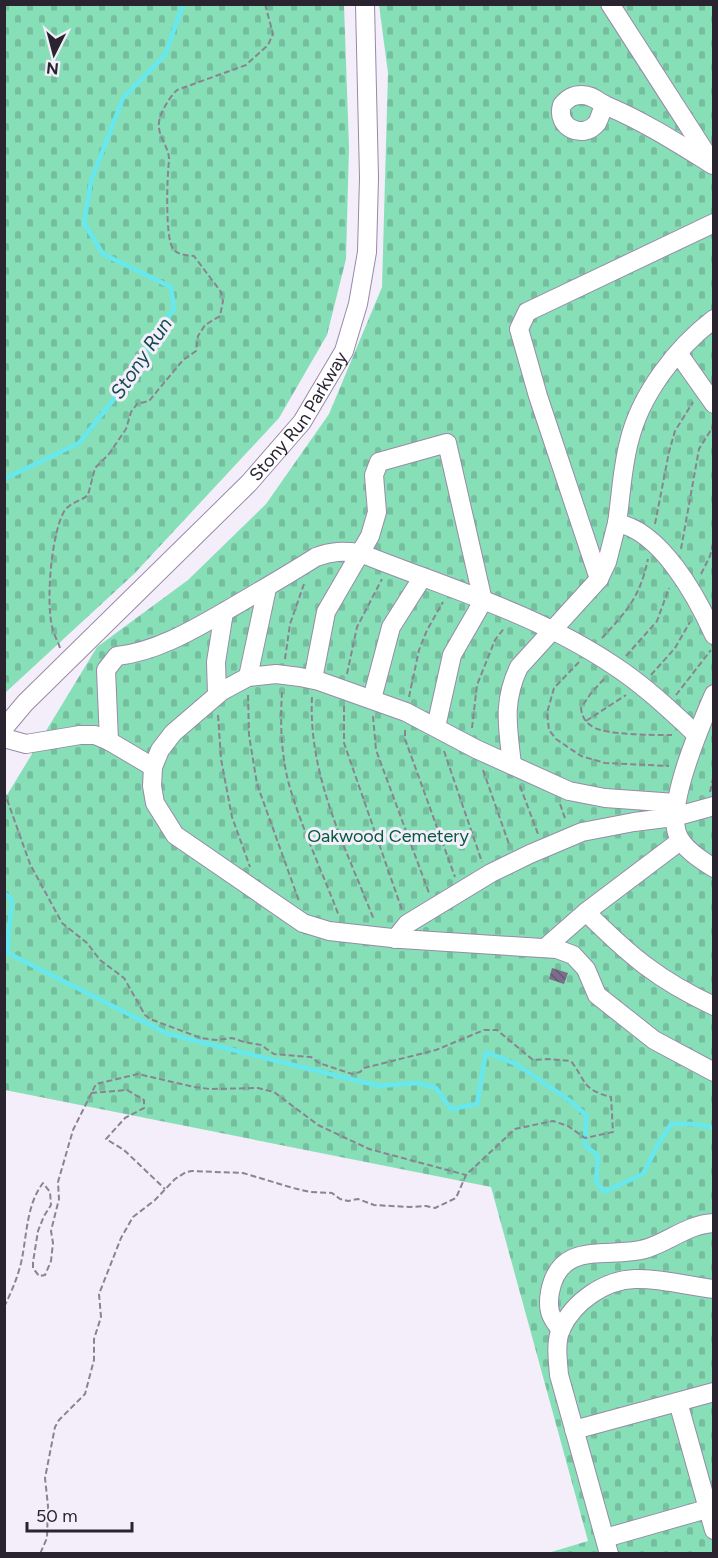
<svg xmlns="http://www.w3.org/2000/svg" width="718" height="1558" font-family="Figtree,sans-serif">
<defs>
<pattern id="cemetery-stones" width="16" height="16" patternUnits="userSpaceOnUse" patternTransform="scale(1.5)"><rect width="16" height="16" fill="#87dfb8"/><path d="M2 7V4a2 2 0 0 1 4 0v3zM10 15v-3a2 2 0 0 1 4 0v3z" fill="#75bf9e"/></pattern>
<pattern id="building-back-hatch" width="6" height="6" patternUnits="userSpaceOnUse" patternTransform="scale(1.5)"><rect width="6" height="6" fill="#7b6e8b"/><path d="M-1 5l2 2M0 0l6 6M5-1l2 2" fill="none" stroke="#655a72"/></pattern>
</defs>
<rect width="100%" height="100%" fill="#f4eefb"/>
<g fill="url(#cemetery-stones)">
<path d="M5 4 344 5 349 147 346 259 327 335 279 418 134 574 5 693Z"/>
<path d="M379 5H713V1553H548L588 1541 491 1187 5 1090 4 800 97 647 188 580 266 504 329 414 382 287 388 73Z"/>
</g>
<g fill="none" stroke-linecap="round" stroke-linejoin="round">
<g stroke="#67e8ef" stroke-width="4.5">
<path d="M4 479 79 443 137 370 160 327 174 309 171 287 103 254 84 223 91 181 123 98 165 55 183 4"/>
<path d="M4 893 12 900 8 939 4 942"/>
<path d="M8 939V953L168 1034 379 1086 418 1083 436 1088 451 1109 477 1104 486 1052 516 1064 569 1100 586 1115 585 1145 598 1156 596 1181 604 1192 643 1174 659 1143 671 1124H695L714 1128"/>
</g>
</g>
<path fill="url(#building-back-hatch)" d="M552 968 568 973 564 984 549 979Z"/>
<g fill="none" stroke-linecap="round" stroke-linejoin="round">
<defs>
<g id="minor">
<path d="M610 4 711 161"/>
<path d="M604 104C602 110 600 118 597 123 584 140 555 128 562 105 568 98 573 95 582 95 593 95 598 102 607 106 645 122 679 144 713 165"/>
<path d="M714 319C676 348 640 395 629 442 622 468 621 496 617 523 661 531 697 597 714 635"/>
<path d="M678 353 714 404"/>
<path d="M599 579 538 396 519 329 527 312 714 223"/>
<path d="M248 677 267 588"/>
<path d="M313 679 326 612 370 536 377 512 374 475 379 462 447 443 483 601 452 655 436 727"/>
<path d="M217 694 216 662 224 612"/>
<path d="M714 694C701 724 667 802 677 833 682 848 701 860 714 868"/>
<path d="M372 699 391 627 422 578"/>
<path id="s1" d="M4 728 25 703 249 483 302 422 344 351 358 304 367 252 369 178 365 4"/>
<path d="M4 738 26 744 80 735H95L109 741 153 767"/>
<path d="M109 741 106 670 117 656C155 652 191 631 224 612 255 594 286 576 316 557 332 551 343 551 360 553 445 587 537 614 613 665 644 685 671 711 697 735"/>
<path d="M512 765C508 727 502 703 519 667L599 579 607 562 617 523"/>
<path d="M676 803 605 798 569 791 476 749 406 712 319 681 300 677 276 674 248 677 222 691 173 733 160 750 153 767 152 786 155 803 175 835 303 923 329 931 401 939 557 949 573 955 586 969 597 995 654 1040 714 1072"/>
<path d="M586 912C629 955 658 980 714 1006"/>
<path d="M395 939 407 924 491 873 530 854 582 832 634 822 674 817 714 806"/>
<path d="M546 947 586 912 680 841"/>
<path d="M561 1330C550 1317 547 1309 550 1292 560 1239 608 1259 645 1249 669 1242 688 1224 714 1223"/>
<path d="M678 1402 714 1530"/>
<path d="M574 1430 714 1392"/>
<path d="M605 1538 714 1507"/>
<path d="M609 1554 559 1375C558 1361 555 1342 561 1329 574 1301 605 1280 635 1279 661 1278 688 1286 714 1289"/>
</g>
</defs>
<use href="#minor" stroke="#988aa8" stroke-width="20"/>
<g stroke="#8a8491" stroke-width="2" stroke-dasharray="6 3" stroke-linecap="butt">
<path d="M655 524 669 452 675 431 693 402"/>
<path d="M681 549 699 449 714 425"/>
<path d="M701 574 710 556 714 541"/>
<path d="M602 638C627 611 640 597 648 559"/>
<path d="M60 648C58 641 53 634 52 626 46 602 51 532 65 510 70 503 81 501 88 495L95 468 109 454 126 429 131 412 137 404 149 401 183 360 196 351 198 336 205 325 220 316 223 301 221 292 194 256C186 255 178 255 173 249 165 238 167 176 169 161 170 147 157 137 159 122 161 111 169 98 177 90L246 65 268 45 273 34 265 4"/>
<path d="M626 656 657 621 669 588"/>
<path d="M285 659 290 624 304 584"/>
<path d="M579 662 554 688 547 713 549 730 556 739 581 756 605 763 669 766"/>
<path d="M347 674 357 627 382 579"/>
<path d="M651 675 675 648 690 622"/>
<path d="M604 679 591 693 581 708C582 717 585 722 593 727 606 735 655 735 672 735"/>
<path d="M282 692C280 723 281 757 290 788 303 831 323 874 339 916"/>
<path d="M248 695 249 735 257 784 299 901"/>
<path d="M676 695 711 650"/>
<path d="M312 697C308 776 346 848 374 920"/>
<path d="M409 697 419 650 427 630 443 602"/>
<path d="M344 706V743L402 910"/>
<path d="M218 715 221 759 232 817 250 867"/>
<path d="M373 716 376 750 429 893"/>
<path d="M586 721 626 695"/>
<path d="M472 728 477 685 495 640 505 627"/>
<path d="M405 730V739L455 877"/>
<path d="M444 751 482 862"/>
<path d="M483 770 510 847"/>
<path d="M520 786 538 834"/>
<path d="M4 791 30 864 62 923 87 943 100 960 124 978 145 1015 150 1019 201 1038 216 1040 232 1038 244 1042 261 1045 274 1054 311 1057 319 1063 352 1074 360 1072 364 1068 436 1050 484 1030H497L533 1060 548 1059 571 1061C587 1082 581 1089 611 1097L613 1132 585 1138 568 1126 553 1121 515 1129 466 1175 456 1198 435 1208 426 1206 410 1207 374 1205 358 1199 348 1201 340 1199 332 1193 310 1192 293 1188 243 1173 192 1171 186 1172 175 1179 155 1200 133 1217 121 1238 99 1294 101 1317 94 1339V1360L85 1394 59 1420 55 1427 45 1478 48 1506 47 1538 40 1554"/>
<path d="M710 792 714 774"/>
<path d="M560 804 566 821"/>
<path d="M91 1093 127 1090 144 1100V1108L125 1118 106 1139 124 1150 165 1189"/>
<path d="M4 1307C11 1293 17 1279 21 1263 27 1237 26 1205 43 1183L50 1192 51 1205 44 1216 38 1231 33 1262V1268L39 1276 45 1275 51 1261 53 1243 51 1231 59 1199 58 1182 73 1130 96 1084 138 1074 194 1087 210 1089 258 1088 274 1092 318 1125 369 1149 466 1175"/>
</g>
<use href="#minor" stroke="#fff" stroke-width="18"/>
</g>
<g text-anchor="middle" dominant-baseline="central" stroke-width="6" stroke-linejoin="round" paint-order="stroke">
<g font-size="18" fill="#292430" stroke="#f4eefb">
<text stroke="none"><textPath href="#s1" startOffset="430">Stony Run Parkway</textPath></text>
</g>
<g font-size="18" fill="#05593e" stroke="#f4eefb">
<text x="388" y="836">Oakwood Cemetery</text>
</g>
<g font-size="20" font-style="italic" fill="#124c4f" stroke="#f4eefb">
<text transform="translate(141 358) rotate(-56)">Stony Run</text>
</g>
</g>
<rect width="718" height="1558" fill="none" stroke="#292430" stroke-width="12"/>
<g transform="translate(54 54) rotate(186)" stroke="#f4eefb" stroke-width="4.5" paint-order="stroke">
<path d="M0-4.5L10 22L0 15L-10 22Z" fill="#292430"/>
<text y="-9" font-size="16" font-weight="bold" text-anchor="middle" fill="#292430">N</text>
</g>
<path d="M27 1522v9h105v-9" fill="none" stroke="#292430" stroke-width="3"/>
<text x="36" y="1522" font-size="18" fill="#292430" stroke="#f4eefb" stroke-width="4.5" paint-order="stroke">50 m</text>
</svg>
